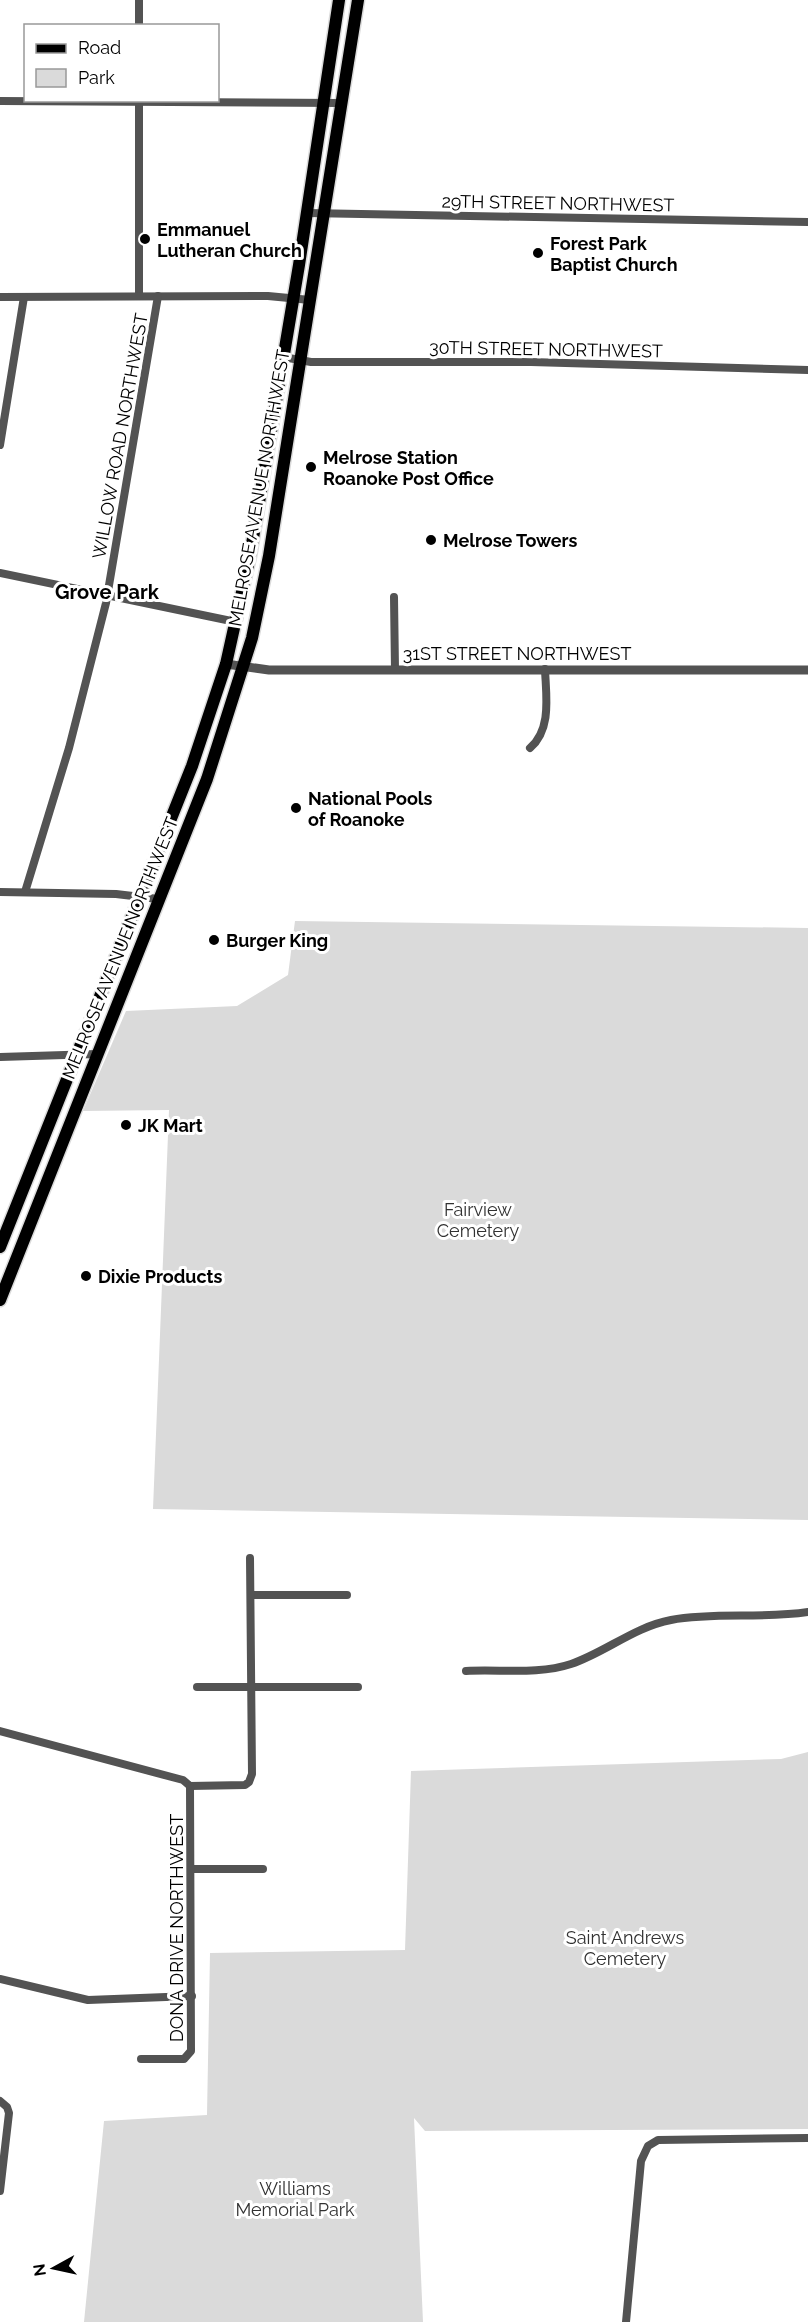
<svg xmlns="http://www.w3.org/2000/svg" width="808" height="2322" font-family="Raleway,sans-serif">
<rect width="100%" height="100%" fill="#fff"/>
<g fill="#dadada">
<path d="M295 921 808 928V1520L153 1509 169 1110 83 1111 126 1011 237 1006 288 975Z"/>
<path d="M808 1752V2129L425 2131 414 2118 423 2322H84L104 2121 207 2115 210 1953 405 1950 411 1771 781 1759Z"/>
</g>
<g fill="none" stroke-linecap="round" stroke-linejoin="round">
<defs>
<g id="primary">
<path d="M0 1247 192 766 226 664 250 556 299 265 339 0"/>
<path d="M0 1300 207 779 252 638 269 556 358 0"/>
</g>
</defs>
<use href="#primary" stroke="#dbdbdb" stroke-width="15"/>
<g stroke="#535353" stroke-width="8">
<path d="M139 0V26"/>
<path d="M139 100V296"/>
<path d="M0 101 341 103"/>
<path d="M307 213 808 222"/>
<path d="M0 297 268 296 310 300"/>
<path d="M283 357 311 362H531L808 370"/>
<path d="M0 445 24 297"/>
<path d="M0 573 236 622"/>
<path d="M394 597 395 670"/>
<path d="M530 748C552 729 546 696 545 669"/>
<path d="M0 892 116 894 158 899"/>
<path d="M25 892 69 748 106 603 158 296"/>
<path d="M0 1057 97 1054"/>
<path d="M251 1595H347"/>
<path d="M466 1671C500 1669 538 1675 571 1664 606 1652 634 1627 671 1620 715 1612 762 1619 808 1612"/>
<path d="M197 1687H358"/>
<path d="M0 1731 183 1780 190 1786 245 1785 249 1782 252 1774 250 1558"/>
<path d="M191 1869H263"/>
<path d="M0 1979 88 2000 192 1996"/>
<path d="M141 2059H184L191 2051 190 1786"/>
<path d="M0 2101 7 2107 9 2113 0 2191"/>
<path d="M626 2322 641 2161 648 2146 658 2140 808 2138"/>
</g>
<path stroke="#535353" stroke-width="9" d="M226 664 269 670H808"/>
<use href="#primary" stroke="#000" stroke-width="12"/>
</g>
<g fill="#000" stroke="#fff" stroke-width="2">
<circle cx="145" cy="239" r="6"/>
<circle cx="538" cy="253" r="6"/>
<circle cx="311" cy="467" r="6"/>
<circle cx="431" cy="540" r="6"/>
<circle cx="296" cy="808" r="6"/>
<circle cx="214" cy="940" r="6"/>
<circle cx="126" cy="1125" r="6"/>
<circle cx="86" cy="1276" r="6"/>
</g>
<g text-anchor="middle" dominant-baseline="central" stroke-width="6" stroke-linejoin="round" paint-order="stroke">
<g font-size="18" fill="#000" stroke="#fff">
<text transform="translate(558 203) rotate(1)">29TH STREET NORTHWEST</text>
<text transform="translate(546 349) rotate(1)">30TH STREET NORTHWEST</text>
<text transform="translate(120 436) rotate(-80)">WILLOW ROAD NORTHWEST</text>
<text transform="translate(259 488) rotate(-80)">MELROSE AVENUE NORTHWEST</text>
<text x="517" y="653">31ST STREET NORTHWEST</text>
<text transform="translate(120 948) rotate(-68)">MELROSE AVENUE NORTHWEST</text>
<text transform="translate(176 1928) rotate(-90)">DONA DRIVE NORTHWEST</text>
</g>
<g font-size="18" font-weight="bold" fill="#000" stroke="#fff" text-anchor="start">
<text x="157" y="229">Emmanuel<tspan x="157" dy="21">Lutheran Church</tspan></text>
<text x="550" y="243">Forest Park<tspan x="550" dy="21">Baptist Church</tspan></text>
<text x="323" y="457">Melrose Station<tspan x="323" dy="21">Roanoke Post Office</tspan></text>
<text x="443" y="540">Melrose Towers</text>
<text x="308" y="798">National Pools<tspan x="308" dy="21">of Roanoke</tspan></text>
<text x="226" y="940">Burger King</text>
<text x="138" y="1125">JK Mart</text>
<text x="98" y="1276">Dixie Products</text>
</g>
<g font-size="18" fill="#313131" stroke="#fff">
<text x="478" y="1209">Fairview<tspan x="478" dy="21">Cemetery</tspan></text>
<text x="625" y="1937">Saint Andrews<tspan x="625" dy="21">Cemetery</tspan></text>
<text x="295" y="2188">Williams<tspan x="295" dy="21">Memorial Park</tspan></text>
</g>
<g font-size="20" font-weight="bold" fill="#000" stroke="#fff">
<text x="107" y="592">Grove Park</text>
</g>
</g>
<rect x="24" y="24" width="195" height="78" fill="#ffffff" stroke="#999999" stroke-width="1.5"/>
<rect x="36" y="44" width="30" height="9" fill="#000000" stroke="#999999" stroke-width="1.5"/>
<text x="78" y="54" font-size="18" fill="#000000">Road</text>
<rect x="36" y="69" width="30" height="18" fill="#dadada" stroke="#999999" stroke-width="1.5"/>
<text x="78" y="84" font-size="18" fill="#000000">Park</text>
<g transform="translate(54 2268) rotate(262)" stroke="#ffffff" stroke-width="4.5" paint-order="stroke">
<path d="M0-4.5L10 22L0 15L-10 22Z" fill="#000000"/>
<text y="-9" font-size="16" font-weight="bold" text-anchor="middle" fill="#000000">N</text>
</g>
</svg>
